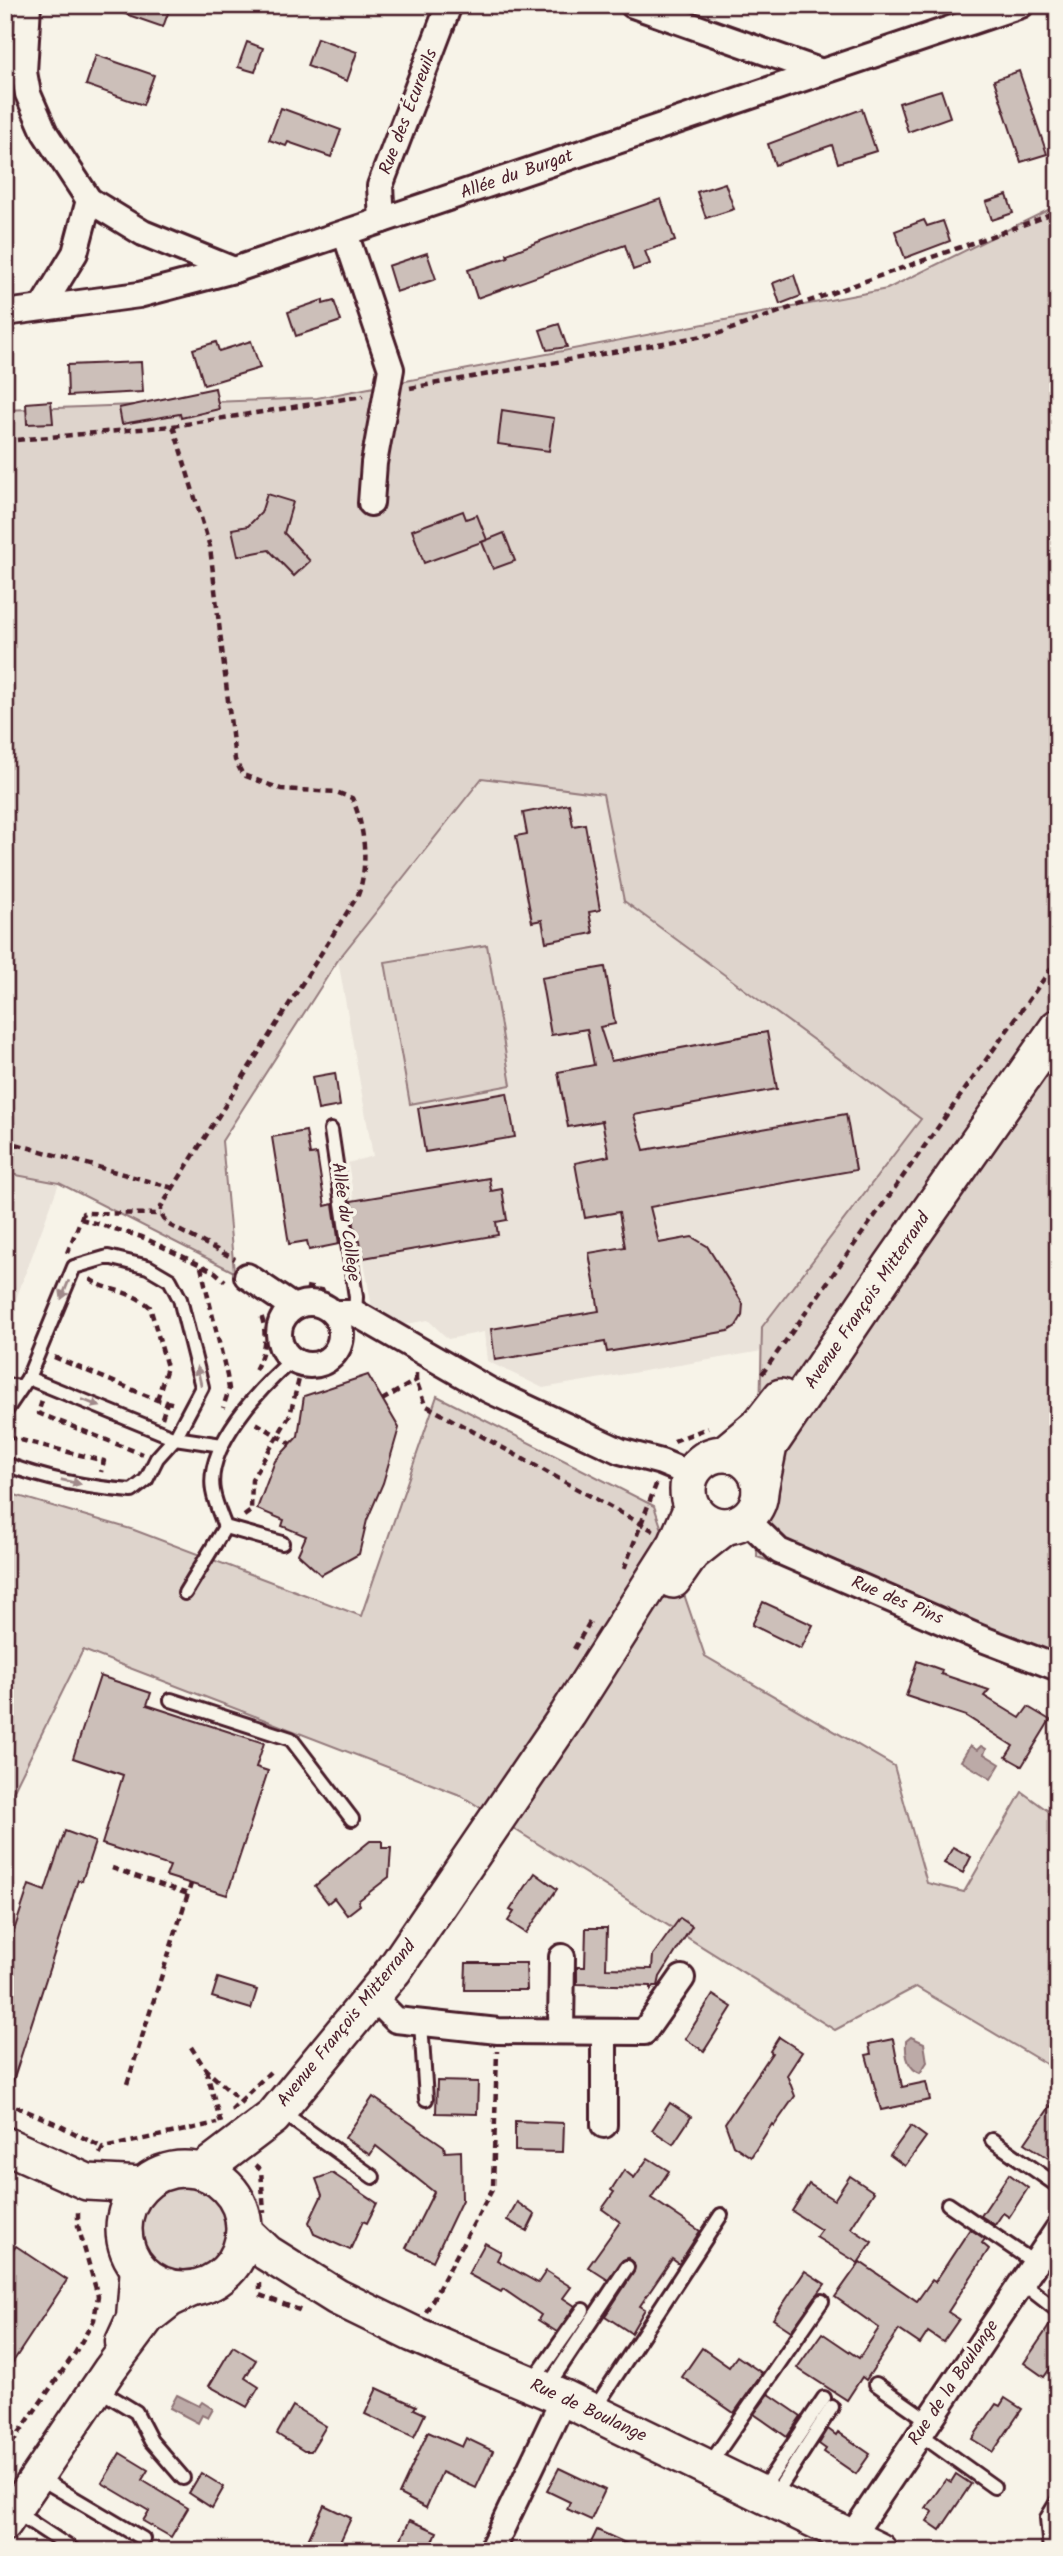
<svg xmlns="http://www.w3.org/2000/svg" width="1063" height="2556" font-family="Kalam,sans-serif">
<rect width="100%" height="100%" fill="#f7f3e8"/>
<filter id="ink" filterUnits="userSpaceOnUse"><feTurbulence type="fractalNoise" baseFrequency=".0143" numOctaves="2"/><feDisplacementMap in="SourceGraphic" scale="14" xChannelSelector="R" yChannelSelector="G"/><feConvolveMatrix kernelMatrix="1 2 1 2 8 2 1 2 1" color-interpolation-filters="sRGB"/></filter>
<g filter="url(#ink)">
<g fill="#eae3da">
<path d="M482 778 603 794 624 901 921 1119 762 1327V1351L543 1388 487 1361 484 1332 448 1339 428 1320 401 1325 372 1309 348 1163 373 1156 338 960Z"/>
<path d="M5 1173 59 1183 5 1329Z"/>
</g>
<g fill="#ded4cc" stroke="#947a7c" stroke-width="2">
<path d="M1058 205V1644L1052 1652 757 1557 762 1327 921 1119 624 901 603 794 482 778 338 960 222 1141 234 1272 59 1183 5 1173V410L317 398 887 289Z"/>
<path d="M487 945 511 1085 410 1104 385 962Z"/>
<path d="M437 1396 654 1506 705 1656 894 1766 927 1883 964 1892 1022 1792 1058 1818V2071L916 1987 835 2030 460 1795 83 1650 5 1808V1492L134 1530 361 1616Z"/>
<circle cx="184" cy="2228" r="43"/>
</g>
<g fill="#bcaaa7" stroke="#8e7275" stroke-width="2">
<path d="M970 1746 977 1750 981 1746 986 1749 984 1754 1000 1764 991 1779 961 1761Z"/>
<path d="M911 2037 924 2043 927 2062 920 2073C907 2068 905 2055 906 2041Z"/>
<path d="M177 2395 199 2406 202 2402 213 2409 208 2418 202 2415 198 2423 170 2408Z"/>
</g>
<g fill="#ccbfb9" stroke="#4a1f2b" stroke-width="2">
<path d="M108 5H171L163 27 108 8Z"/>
<path d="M317 38 357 52 347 81 307 66Z"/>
<path d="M247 42 263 48 255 72 238 67Z"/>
<path d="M96 55 154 75 143 105 86 85Z"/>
<path d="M1019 71 1047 154 1021 162 994 80Z"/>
<path d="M941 90 950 117 908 132 899 103Z"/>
<path d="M281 108 341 130 331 157 288 142 286 146 269 140Z"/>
<path d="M862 109 876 151 838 163 832 145 775 165 768 144Z"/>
<path d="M725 183 734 209 706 218 697 192Z"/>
<path d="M1007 195 1013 213 992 220 986 202Z"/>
<path d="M661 199 675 241 645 251 650 264 633 270 625 245 477 298 468 270 508 257 507 254 548 238Z"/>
<path d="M924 220 927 226 943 221 950 241 905 258 895 231Z"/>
<path d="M427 253 436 279 396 292 388 266Z"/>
<path d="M794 275 801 296 780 304 773 283Z"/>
<path d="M323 300V304L334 301 341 321 296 336 288 312Z"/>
<path d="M559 324 567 347 547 350 540 330Z"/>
<path d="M251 341 260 368 204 385 193 349 216 342 219 351Z"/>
<path d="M141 362 143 392 68 396 67 365Z"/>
<path d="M215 388 219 409 181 418 180 414 122 424 119 408Z"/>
<path d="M51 401 53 423 27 424 26 403Z"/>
<path d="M502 410 554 418 549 451 498 444Z"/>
<path d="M267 494 293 502 284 533 310 561 294 576 269 550 238 556 232 529 248 526 261 513Z"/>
<path d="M463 511 466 519 477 515 487 540 424 563 412 530Z"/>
<path d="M504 533 515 561 493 569 482 542Z"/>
<path d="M569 804 573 826 585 824 600 910 589 912 593 933 546 942 542 920 532 922 516 836 527 834 523 813Z"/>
<path d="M605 967 615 1024 600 1027 611 1061 767 1032 777 1089 634 1115 644 1150 846 1114 856 1170 650 1207 659 1243 692 1237 707 1246 743 1304 742 1316 736 1326 728 1331 607 1352 605 1342 495 1360 491 1329 599 1311 589 1253 625 1247 619 1212 585 1218 575 1163 609 1156 602 1121 568 1127 558 1072 594 1065 587 1029 551 1035 541 978Z"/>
<path d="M335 1073 340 1106 318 1110 312 1077Z"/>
<path d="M507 1093 515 1137 425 1152 418 1108Z"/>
<path d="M306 1131 310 1155 317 1154 325 1206 333 1204 339 1244 309 1250 307 1241 289 1244 272 1137Z"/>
<path d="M489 1178 491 1191 502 1189 507 1220 496 1222 498 1235 363 1258 360 1241H356L351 1201Z"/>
<path d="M368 1375 399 1428 383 1483 367 1520 359 1554 321 1575 298 1554 306 1536 282 1526 284 1520 257 1509 275 1461 298 1436 304 1396Z"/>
<path d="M763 1602 813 1625 801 1649 752 1625Z"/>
<path d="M917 1661 942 1670 941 1674 989 1690 984 1696 1020 1718 1028 1707 1050 1720 1022 1766 1006 1757 1013 1746 966 1716 906 1696Z"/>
<path d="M100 1676 151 1693 147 1705 264 1743 256 1767 268 1771 227 1895 166 1876 170 1866 102 1844 123 1775 73 1758Z"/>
<path d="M65 1831 95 1842 82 1881 78 1880 9 2093 5 2092V1958L29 1885 45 1891Z"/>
<path d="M370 1841H382V1848H391L389 1877 358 1901 360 1905 347 1915 334 1898 328 1903 315 1886Z"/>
<path d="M953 1847 971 1857 963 1873 944 1863Z"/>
<path d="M535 1873 557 1889 526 1933 508 1921 514 1912 510 1910Z"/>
<path d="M680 1918 692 1926 660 1977 658 1986H654L651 1990V1986L577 1984V1967H585L586 1928H607L606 1968 652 1969 653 1955Z"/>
<path d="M466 1963H526L527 1990H465Z"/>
<path d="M218 1978 257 1990 251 2009 212 1997Z"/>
<path d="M713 1995 732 2007 704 2051 685 2039Z"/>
<path d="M779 2037 802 2052 787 2075 795 2096 774 2126 772 2124 751 2157 733 2145 725 2123 772 2053 770 2051Z"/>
<path d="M893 2039 902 2087 926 2082 930 2100 881 2110 866 2055 871 2054 869 2044Z"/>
<path d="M437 2081 478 2082 477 2114 436 2113Z"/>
<path d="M1058 2095V2144L1048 2158 1025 2143Z"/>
<path d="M373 2097 444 2146 445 2152 461 2151 462 2200 433 2261 406 2248 434 2192 376 2146 370 2155 345 2138Z"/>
<path d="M670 2103 691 2117 673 2144 652 2130Z"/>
<path d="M515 2121 564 2123 563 2152 515 2151Z"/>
<path d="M911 2126 926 2137 905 2166 890 2155Z"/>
<path d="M648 2158 669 2171 651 2198 700 2231 679 2264 672 2259 640 2306 645 2309 631 2333 605 2316 634 2272V2263L628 2258 623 2260 608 2280 588 2267 620 2222 602 2209 614 2192 611 2190 624 2170 634 2178Z"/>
<path d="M332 2173 377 2203 367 2223 363 2221 350 2250 314 2234 309 2222 322 2195 316 2179Z"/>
<path d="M1009 2174 1028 2188 1009 2217 1003 2213 995 2225 981 2216Z"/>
<path d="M850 2176 874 2192 851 2228 872 2242 858 2263 816 2237 821 2230 792 2211 809 2184 834 2200Z"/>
<path d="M517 2202 535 2215 527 2231 507 2220Z"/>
<path d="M970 2229 985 2239 982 2243 989 2249 948 2312 959 2319 943 2342 928 2332 920 2344 899 2330 866 2380 862 2377 847 2400 797 2368 822 2333 859 2358 879 2328 835 2297 860 2262 917 2301 932 2280 935 2282Z"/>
<path d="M485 2243 501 2252 497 2260 538 2283 546 2271 571 2287 563 2298 575 2306 557 2332 538 2320 541 2315 503 2289 501 2292 468 2274Z"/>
<path d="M16 2246 67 2280 5 2374V2262Z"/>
<path d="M805 2271 825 2284 791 2331 773 2319Z"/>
<path d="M1054 2319 1058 2320V2357L1044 2377 1024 2363Z"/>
<path d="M233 2346 256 2360 245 2378 259 2387 247 2407 209 2386Z"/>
<path d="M702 2348 729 2367 737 2356 762 2373 734 2413 682 2377Z"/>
<path d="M377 2388 416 2406 414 2409 425 2414 414 2437 365 2414Z"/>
<path d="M769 2394 801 2416 787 2437 754 2414Z"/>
<path d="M1005 2398 1022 2409 993 2452 972 2439 996 2404 1000 2406Z"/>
<path d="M293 2406 326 2426 311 2451H304L277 2434Z"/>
<path d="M828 2429 836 2435 838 2432 870 2454 856 2474 824 2452 826 2449 819 2444Z"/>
<path d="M428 2432 462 2447 466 2438 493 2451 476 2488 442 2472 426 2508 399 2494Z"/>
<path d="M120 2453 148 2470 142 2480 188 2508 171 2537 143 2521 149 2511 102 2483Z"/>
<path d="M559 2468 605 2490 591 2520 567 2509 570 2502 547 2491Z"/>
<path d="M201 2473 224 2487 212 2508 189 2493Z"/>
<path d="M956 2474 971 2484 940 2530 927 2521 933 2512 926 2508 946 2479 951 2482Z"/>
<path d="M324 2505 351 2518 336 2551H303Z"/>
<path d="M410 2520 437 2532 429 2551H395Z"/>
<path d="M597 2530 643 2551H587Z"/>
</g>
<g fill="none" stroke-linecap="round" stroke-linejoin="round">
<defs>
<g id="service">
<path d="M331 1130 356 1297 355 1313"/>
<path d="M28 1378 175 1438 222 1445"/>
<path d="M5 1385 21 1387"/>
<path d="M5 1412 28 1378 74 1267 108 1257 148 1267 170 1280 180 1299 202 1387 175 1438 157 1458 146 1480 132 1491C89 1488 45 1479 5 1464"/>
<path d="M282 1543 225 1527C221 1516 215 1503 213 1491 205 1446 261 1387 292 1360"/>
<path d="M185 1593 225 1527"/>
<path d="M171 1700 291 1739 352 1819"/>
<path d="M421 2023 426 2099"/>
<path d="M282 2112 373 2177"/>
<path d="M992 2140 1058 2186"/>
<path d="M948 2204 1035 2263"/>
<path d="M1022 2283 1058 2311"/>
<path d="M533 2381 583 2310"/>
<path d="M876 2384 929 2421"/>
<path d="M98 2389 136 2412 151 2441 183 2478"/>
<path d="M546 2389 627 2267"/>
<path d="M593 2411 721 2215"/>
<path d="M920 2434 994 2487"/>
<path d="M709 2465 822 2301"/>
<path d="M38 2477 143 2539"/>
<path d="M762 2490 824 2398"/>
<path d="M773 2498 832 2407"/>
<path d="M14 2511 75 2551"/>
<path d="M1050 2551 1047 2518 1058 2500"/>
</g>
<g id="minor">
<path d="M28 5 24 72 28 94 45 133 89 200 143 233 234 270"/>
<path d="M633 5 822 72"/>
<path d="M382 220 380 186 449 5"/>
<path d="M345 233 391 369 374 463 371 503"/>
<path d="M42 307 75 253 89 200"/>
<path d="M5 313 139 295 234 270 1021 5"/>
<path d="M247 1276 293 1307"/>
<circle cx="310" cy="1334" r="31"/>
<path d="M333 1313H355L489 1390 620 1451 661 1462 683 1471 690 1476"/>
<path d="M746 1519 779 1551 980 1638 1058 1668"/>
<path d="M372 1996 396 2020 498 2031 644 2032 682 1978"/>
<path d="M561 2031 562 1957"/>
<path d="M604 2125V2032"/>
<path d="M851 2537 1058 2229"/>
<path d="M491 2551 564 2398"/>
</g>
<g id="tertiary">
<path d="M122 2342 133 2318 137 2267"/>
<path d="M5 2524 110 2369 148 2318 171 2300 194 2289"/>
</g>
<g id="secondary">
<path d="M725 1453 760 1424 781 1397"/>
<circle cx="724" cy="1490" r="36"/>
<path d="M760 1490 769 1446 891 1266 1058 1027"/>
<path d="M673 1580 692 1553 726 1526"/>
<path d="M5 2145 87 2182 143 2185"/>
<circle cx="184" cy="2229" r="60"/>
<path d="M202 2171 273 2117 394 1970 568 1714 676 1544 692 1507"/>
<path d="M245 2232 267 2253 337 2297 413 2334 564 2398 879 2551"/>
</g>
</defs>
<use href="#service" stroke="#4a1f2b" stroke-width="18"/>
<use href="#minor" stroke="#4a1f2b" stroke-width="30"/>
<use href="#tertiary" stroke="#4a1f2b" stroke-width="37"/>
<use href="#secondary" stroke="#4a1f2b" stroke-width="40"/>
<g stroke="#4a1f2b" stroke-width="4.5" stroke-dasharray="7 5" stroke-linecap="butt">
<path d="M410 388 720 333 1039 219 1058 210"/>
<path d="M173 426 210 547 235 760 243 775 281 789 336 792 352 798C365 827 369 865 358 895L161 1207V1214L167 1224 235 1259"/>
<path d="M5 441 173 426 363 396"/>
<path d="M5 1141 173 1188"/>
<path d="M81 1219 83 1213 161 1214"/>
<path d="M67 1253 81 1219 142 1237 215 1272 225 1281"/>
<path d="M201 1267 227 1376 229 1389 223 1408"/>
<path d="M90 1279C107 1292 130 1289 150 1307L167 1367 157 1400"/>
<path d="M306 1287 325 1291"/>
<path d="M54 1357 157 1400 176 1404"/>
<path d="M255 1370C264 1354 268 1334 261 1315"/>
<path d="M416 1373V1380L425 1405 654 1531"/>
<path d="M762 1374 1058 959"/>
<path d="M382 1400 418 1379"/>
<path d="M42 1401 38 1413 142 1454"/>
<path d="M162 1418 167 1402"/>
<path d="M256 1423 291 1444"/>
<path d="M13 1425 9 1437 104 1461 101 1472"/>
<path d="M674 1441 708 1428"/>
<path d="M244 1516 251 1511 252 1479 290 1415 300 1375"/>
<path d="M624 1569 657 1482"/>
<path d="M574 1649 591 1620"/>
<path d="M112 1868 188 1894"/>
<path d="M191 2047 206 2070 243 2103"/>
<path d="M206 2070 221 2123"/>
<path d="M127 2084 191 1884"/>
<path d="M5 2102 55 2123 103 2148"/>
<path d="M231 2110 270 2072"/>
<path d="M100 2154 103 2148 217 2123"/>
<path d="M255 2165 261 2170 264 2213"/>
<path d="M260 2283V2295L302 2311"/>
<path d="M426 2312 493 2188 497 2051"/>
<path d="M5 2453 75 2353 94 2320 98 2296 78 2226V2208"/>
</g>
<use href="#service" stroke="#f7f3e8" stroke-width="12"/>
<use href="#minor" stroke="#f7f3e8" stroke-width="24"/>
<use href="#tertiary" stroke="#f7f3e8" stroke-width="32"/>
<use href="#secondary" stroke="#f7f3e8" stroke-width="35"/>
</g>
<defs><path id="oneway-solid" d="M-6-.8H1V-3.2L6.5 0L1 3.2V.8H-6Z" transform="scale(1.75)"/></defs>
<g fill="#a0898a">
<use href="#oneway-solid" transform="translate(65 1290) rotate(112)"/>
<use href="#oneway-solid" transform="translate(199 1376) rotate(-103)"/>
<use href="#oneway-solid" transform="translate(91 1403) rotate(22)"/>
<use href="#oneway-solid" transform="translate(71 1482) rotate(13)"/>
</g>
</g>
<g text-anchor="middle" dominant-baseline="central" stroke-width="7" stroke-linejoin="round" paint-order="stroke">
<g font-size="18" fill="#4a1f2b" stroke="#f7f3e8">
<text transform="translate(409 112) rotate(-69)">Rue des Écureuils</text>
<text transform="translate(517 175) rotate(-19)">Allée du Burgat</text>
<text transform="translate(345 1222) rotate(82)">Allée du Collège</text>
<text transform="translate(868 1301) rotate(-56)">Avenue François Mitterrand</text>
<text transform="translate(897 1601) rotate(23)">Rue des Pins</text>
<text transform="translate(347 2024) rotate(-51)">Avenue François Mitterrand</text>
<text transform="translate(954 2383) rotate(-56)">Rue de la Boulange</text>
<text transform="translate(588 2411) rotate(25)">Rue de Boulange</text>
</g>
</g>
<rect width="1063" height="2556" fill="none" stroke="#f7f3e8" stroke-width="28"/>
<rect x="14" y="14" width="1035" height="2528" fill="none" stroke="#4a1f2b" stroke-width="2.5" filter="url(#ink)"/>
</svg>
